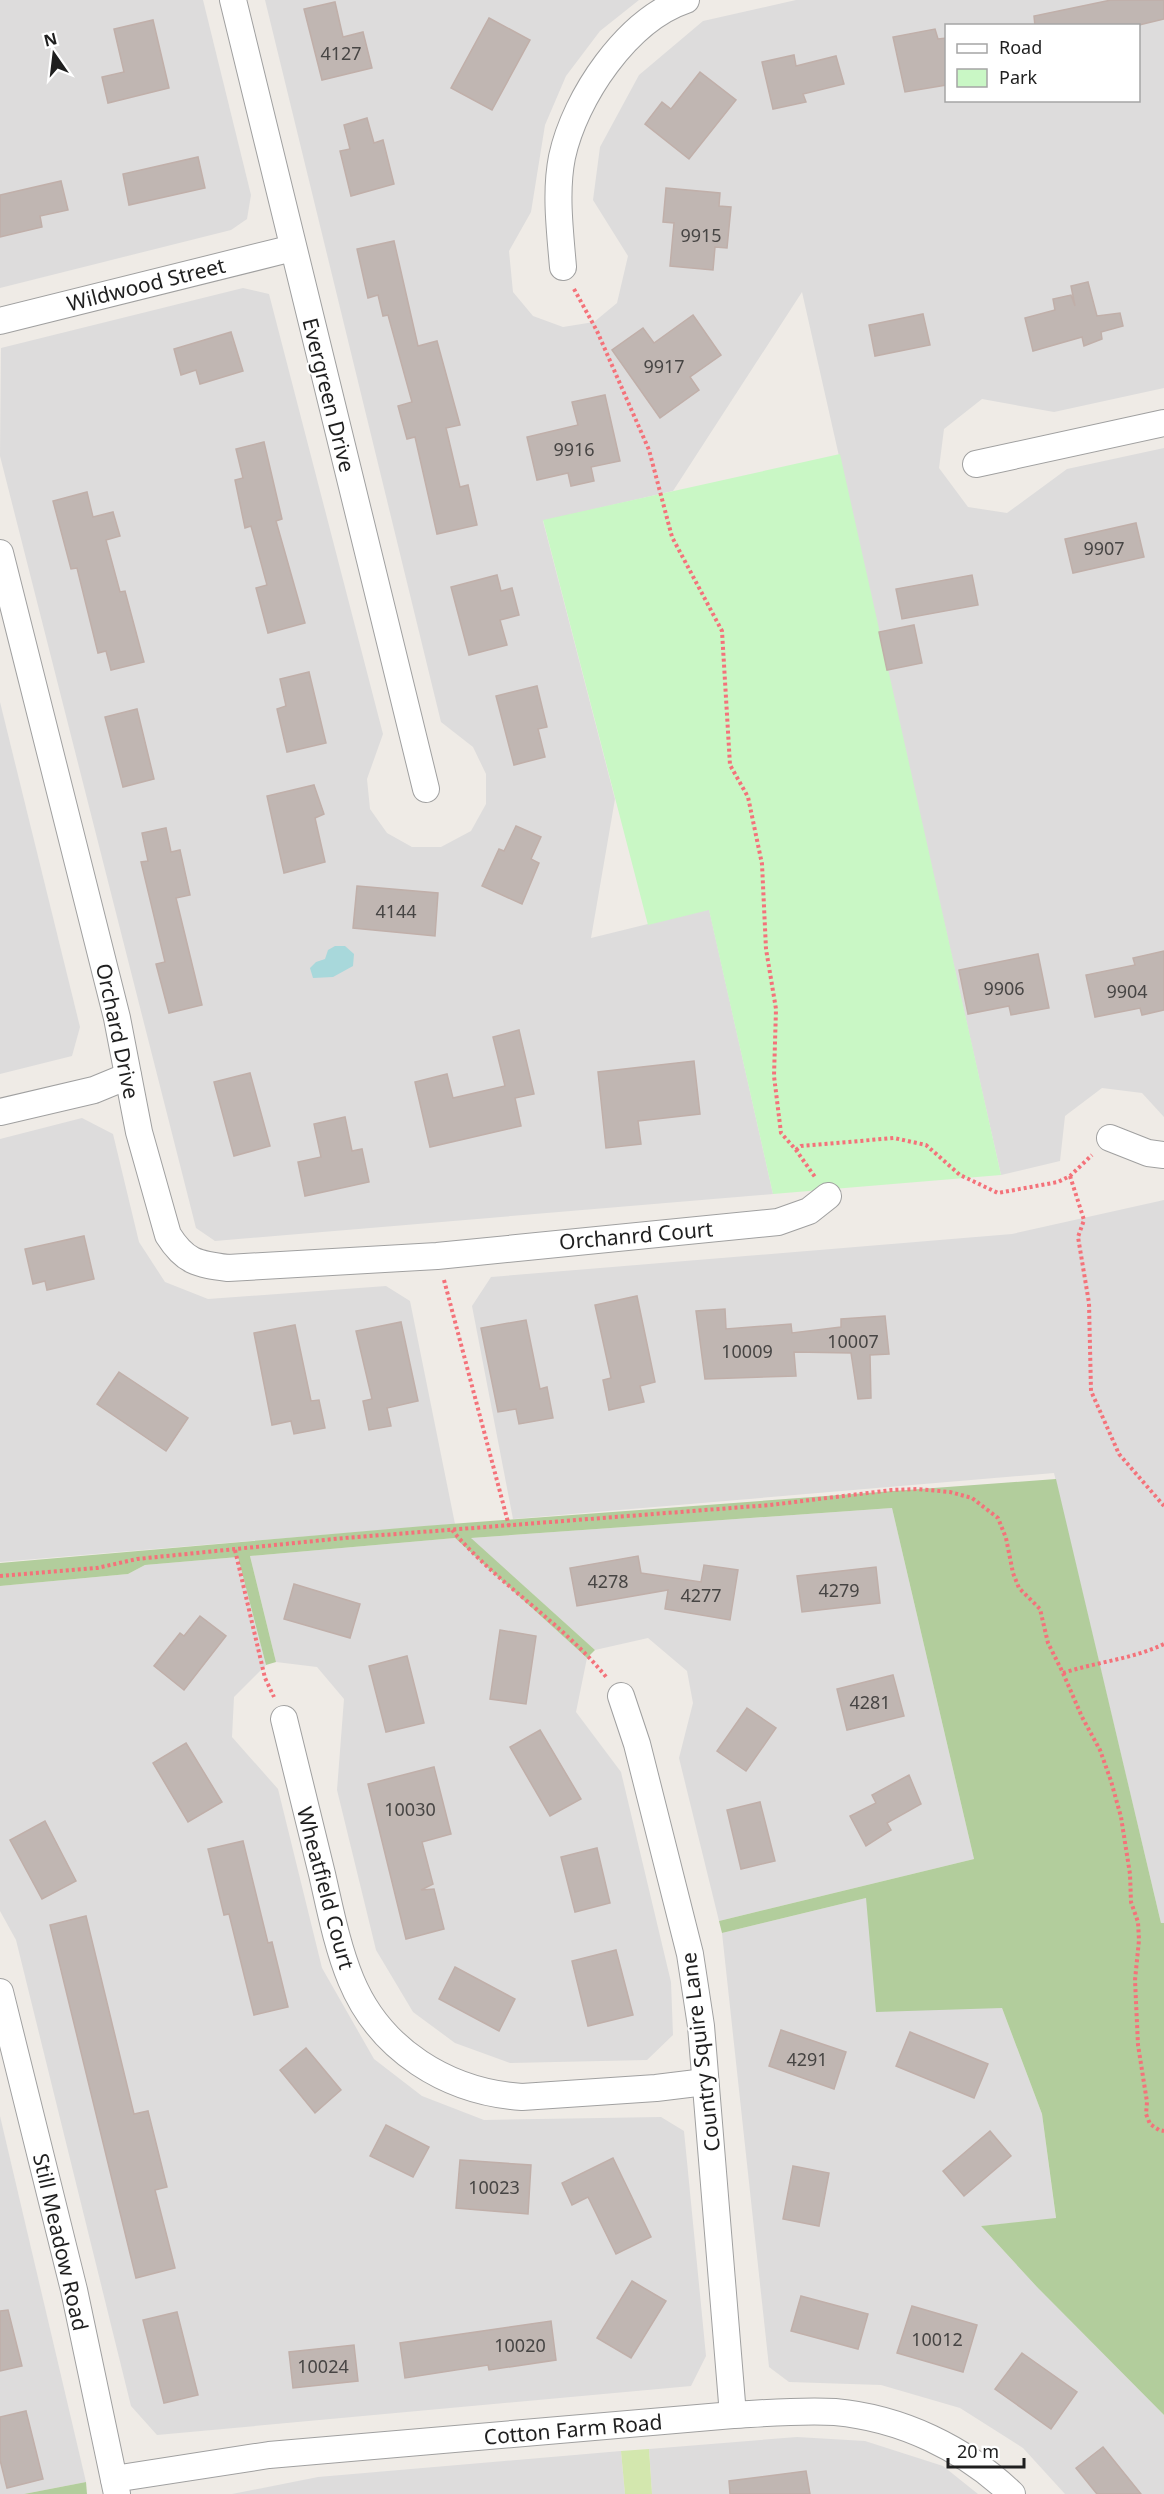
<svg xmlns="http://www.w3.org/2000/svg" width="1164" height="2494" font-family="'Noto Sans',sans-serif">
<rect width="100%" height="100%" fill="#efebe6"/>
<g fill="#dddcdc" fill-rule="evenodd">
<path d="M0 0H203L251 195 247 219 231 230 0 288Z"/>
<path d="M265 0H639L600 31 566 76 545 125 531 212 509 251 513 292 533 316 563 327 594 322 617 303 628 256 593 200 600 147 639 75 703 21 796 0H1164V388L1054 412 982 399 944 429 939 468 968 507 1007 513 1067 469 1164 448V1117L1142 1093 1102 1088 1065 1116 1060 1161 1001 1175 802 292 673 491 543 521 615 799 591 938 709 909 773 1194 215 1241 196 1228 0 456 1 348 243 288 269 294 383 734 367 779 370 809 387 833 412 847H441L471 831 486 804V774L473 747 441 722ZM946 26H1138V100H946Z"/>
<path d="M0 702 80 1027 72 1056 0 1074Z"/>
<path d="M82 1118 113 1134 139 1242 165 1282 208 1299 386 1286 410 1301 455 1524 0 1562V1139Z"/>
<path d="M1164 1200V1923H1161L1054 1473 513 1519 472 1306 491 1277 1012 1234Z"/>
<path d="M892 1508 974 1859 719 1921 679 1758 693 1703 687 1671 648 1638 595 1650 470 1538Z"/>
<path d="M455 1538 587 1658 576 1712 621 1772 671 1982 673 2035 647 2060 510 2063 455 2043 413 2012 376 1950 337 1790 344 1699 317 1667 276 1662 250 1556Z"/>
<path d="M238 1557 266 1665 234 1697 232 1737 278 1789 322 1968 374 2059 422 2096 484 2120 661 2117 684 2131 706 2356 691 2386 157 2435 131 2406 16 1940 0 1911V1586L128 1574 145 1565Z"/>
<path d="M866 1898 1002 2008 1042 2114 1056 2219 981 2226 1037 2287 1164 2415V2494H1065L1023 2448 960 2408 881 2385 789 2382 769 2367 722 1933Z"/>
<path d="M0 2116 86 2482 24 2494H0Z"/>
<path d="M797 2437 865 2441 943 2466 978 2494H652L649 2449Z"/>
<path d="M621 2451 625 2494H232L318 2477Z"/>
</g>
<path fill="#d3e7ae" d="M649 2449 652 2494H625L621 2451Z"/>
<g fill="#b2cd9c">
<path d="M1056 1479 1161 1923H1164V2415L1037 2287 981 2226 1056 2218 1042 2114 1002 2008 876 2012 866 1898 722 1933 719 1921 974 1859 892 1508 471 1538 595 1650 587 1658 455 1538 250 1556 276 1662 266 1665 238 1557 145 1565 128 1574 0 1586V1563L424 1526Z"/>
<path d="M86 2482 87 2494H24Z"/>
</g>
<path fill="#c9f7c5" d="M840 454 1001 1175 773 1194 709 910 648 925 543 520Z"/>
<path fill="#a8d8db" d="M335 946H345L354 954 353 966 333 977 313 978 310 968 316 962 325 959 328 950Z"/>
<g fill="#c0b6b2" stroke="#c0afa9" stroke-width="1.5">
<path d="M1111 0H1164V19L1135 26H1035L1034 16Z"/>
<path d="M335 2 343 37 363 32 372 68 322 80 304 9Z"/>
<path d="M489 18 530 40 492 110 451 88Z"/>
<path d="M153 20 169 88 108 103 102 77 124 72 114 29Z"/>
<path d="M935 29 938 39 946 38V85L905 92 893 37Z"/>
<path d="M794 55 796 66 836 56 844 84 803 94 806 102 773 109 762 62Z"/>
<path d="M700 72 736 100 689 159 645 124 662 102 671 109Z"/>
<path d="M367 118 374 143 383 140 394 184 351 196 340 151 350 149 344 125Z"/>
<path d="M198 157 205 188 129 205 123 174Z"/>
<path d="M61 181 68 210 40 216 42 227 0 237V195Z"/>
<path d="M666 188 720 193 719 206 731 207 727 248 715 247 713 270 670 266 674 223 663 222Z"/>
<path d="M394 241 418 346 437 341 460 425 446 428 460 487 468 485 477 525 437 534 415 437 407 439 398 406 412 402 388 315 383 316 378 295 368 298 357 249Z"/>
<path d="M1088 282 1097 316 1120 313 1123 326 1101 332 1102 339 1084 346 1082 337 1033 351 1025 318 1055 310 1053 299 1071 295 1075 306 1071 286Z"/>
<path d="M923 314 930 345 875 356 869 325Z"/>
<path d="M693 315 721 355 690 377 699 390 660 418 612 350 643 328 654 343Z"/>
<path d="M231 332 243 371 200 384 196 370 181 375 174 349Z"/>
<path d="M605 395 620 461 591 467 594 481 571 486 568 473 537 480 527 437 578 425 572 402Z"/>
<path d="M264 442 282 519 276 521 305 623 268 633 256 588 267 585 251 526 245 528 235 480 243 478 236 449Z"/>
<path d="M87 492 93 517 113 512 120 536 106 540 120 592 125 591 144 662 111 670 106 651 98 653 77 568 71 569 53 501Z"/>
<path d="M1136 523 1144 557 1073 573 1065 539Z"/>
<path d="M497 575 501 591 512 588 519 615 500 620 507 645 469 655 451 587Z"/>
<path d="M972 575 978 605 902 619 896 589Z"/>
<path d="M914 625 922 663 887 670 879 632Z"/>
<path d="M309 672 326 743 287 752 277 709 286 706 280 679Z"/>
<path d="M537 686 547 727 538 729 545 757 514 765 496 696Z"/>
<path d="M137 709 154 779 123 787 105 717Z"/>
<path d="M314 785 324 814 315 818 325 862 284 873 267 796Z"/>
<path d="M516 826 541 837 531 859 539 863 522 904 482 886 499 849 504 851Z"/>
<path d="M166 828 171 852 180 850 190 895 176 898 202 1005 169 1013 156 964 165 962 141 862 148 861 142 833Z"/>
<path d="M357 886 438 893 435 936 353 928Z"/>
<path d="M1164 951V1010L1142 1015 1140 1008 1095 1017 1086 975 1135 965 1133 958Z"/>
<path d="M1038 954 1049 1008 1011 1015 1009 1006 968 1014 959 970Z"/>
<path d="M519 1030 534 1094 515 1098 521 1126 430 1147 415 1082 447 1074 453 1098 505 1086 493 1037Z"/>
<path d="M694 1061 700 1114 638 1121 641 1144 606 1148 598 1072Z"/>
<path d="M250 1073 270 1146 234 1156 214 1082Z"/>
<path d="M345 1117 352 1151 362 1149 369 1182 305 1196 298 1162 321 1157 314 1124Z"/>
<path d="M84 1236 94 1279 47 1290 45 1281 33 1284 25 1249Z"/>
<path d="M637 1296 655 1382 640 1386 644 1402 609 1410 603 1380 611 1378 595 1305Z"/>
<path d="M725 1309 726 1329 791 1324 792 1333 841 1327V1319L885 1316 889 1354 870 1355 871 1398 858 1399 851 1353 794 1352 796 1376 705 1379 696 1311Z"/>
<path d="M526 1320 540 1389 547 1387 553 1418 519 1424 516 1409 498 1412 481 1328Z"/>
<path d="M401 1322 418 1401 387 1408 391 1426 369 1430 363 1401 372 1399 356 1331Z"/>
<path d="M295 1325 311 1401 319 1400 325 1428 294 1434 291 1421 272 1425 254 1333Z"/>
<path d="M119 1372 188 1418 166 1451 97 1404Z"/>
<path d="M638 1556 641 1573 701 1582 704 1565 738 1570 730 1620 665 1609 668 1590 577 1606 570 1568Z"/>
<path d="M876 1567 880 1603 802 1612 797 1576Z"/>
<path d="M294 1584 360 1604 350 1638 284 1619Z"/>
<path d="M200 1616 226 1636 184 1690 154 1666 180 1633 184 1636Z"/>
<path d="M500 1630 536 1636 526 1704 490 1699Z"/>
<path d="M407 1656 424 1723 386 1732 369 1666Z"/>
<path d="M893 1675 904 1716 847 1730 837 1689Z"/>
<path d="M747 1708 776 1728 746 1771 717 1751Z"/>
<path d="M540 1730 581 1799 550 1816 510 1747Z"/>
<path d="M186 1743 222 1802 188 1822 153 1763Z"/>
<path d="M434 1767 451 1834 422 1842 433 1884 421 1890 434 1889 444 1929 406 1939 368 1784Z"/>
<path d="M909 1775 921 1804 887 1823 891 1830 866 1846 850 1816 876 1803 872 1795Z"/>
<path d="M760 1802 775 1861 741 1869 727 1810Z"/>
<path d="M45 1821 76 1881 42 1899 10 1840Z"/>
<path d="M243 1841 268 1943 272 1942 288 2007 254 2015 229 1914 224 1915 208 1849Z"/>
<path d="M597 1848 610 1903 575 1912 561 1857Z"/>
<path d="M86 1916 134 2114 148 2111 167 2187 155 2190 175 2268 136 2278 50 1925Z"/>
<path d="M616 1950 633 2015 588 2026 572 1961Z"/>
<path d="M455 1967 515 1999 499 2031 439 1999Z"/>
<path d="M781 2030 846 2052 834 2089 769 2066Z"/>
<path d="M910 2032 988 2064 974 2098 896 2066Z"/>
<path d="M306 2048 341 2090 315 2113 280 2070Z"/>
<path d="M386 2125 429 2147 413 2177 370 2156Z"/>
<path d="M990 2131 1011 2156 964 2196 943 2171Z"/>
<path d="M613 2158 651 2237 616 2254 588 2197 572 2205 562 2183Z"/>
<path d="M460 2160 531 2165 528 2214 456 2208Z"/>
<path d="M793 2166 829 2173 819 2226 783 2219Z"/>
<path d="M632 2281 666 2301 631 2358 597 2338Z"/>
<path d="M801 2296 868 2314 858 2349 791 2331Z"/>
<path d="M912 2306 977 2325 963 2372 897 2353Z"/>
<path d="M8 2310 22 2366 0 2371V2311Z"/>
<path d="M177 2312 198 2395 164 2403 143 2320Z"/>
<path d="M551 2321 556 2360 489 2370 488 2365 405 2378 400 2343Z"/>
<path d="M354 2345 358 2381 293 2388 289 2352Z"/>
<path d="M1022 2353 1077 2392 1051 2429 995 2389Z"/>
<path d="M26 2411 43 2479 7 2488 0 2460V2417Z"/>
<path d="M1103 2447 1141 2494H1097L1076 2468Z"/>
<path d="M806 2471 810 2494H730L729 2481Z"/>
</g>
<g fill="none" stroke-linecap="round" stroke-linejoin="round">
<defs>
<g id="minor">
<path d="M233 0 426 789"/>
<path d="M563 267C560 231 555 192 562 157 575 97 627 20 686 0"/>
<path d="M0 321 293 248"/>
<path d="M976 464 1164 423"/>
<path d="M0 553 117 1018 139 1132 168 1235C185 1262 197 1264 228 1268L437 1256 778 1222 809 1211 828 1196"/>
<path d="M0 1112 94 1090 128 1076"/>
<path d="M1110 1138 1148 1153 1164 1155"/>
<path d="M621 1696 637 1744 690 1954 701 2026 733 2415"/>
<path d="M284 1719C296 1770 309 1822 322 1874 330 1909 337 1946 351 1980 380 2050 447 2092 522 2097L656 2088 705 2082"/>
<path d="M0 1992 74 2290 117 2494"/>
<path d="M114 2479 269 2455 733 2415C767 2413 801 2410 835 2412 901 2418 964 2448 1012 2494"/>
</g>
</defs>
<use href="#minor" stroke="#a0a0a0" stroke-width="28"/>
<g stroke="#f4727a" stroke-width="4" stroke-dasharray="3 3" stroke-linecap="butt">
<path d="M574 289 597 331 649 450 672 537 722 631 730 765 748 797 762 864 766 949 776 1009 774 1076 781 1133 796 1150 815 1177"/>
<path d="M796 1150 801 1146 894 1138 926 1145 960 1175 998 1193 1058 1182 1070 1176 1092 1155"/>
<path d="M1070 1176 1084 1220 1078 1237 1089 1303 1091 1391 1119 1454 1164 1506"/>
<path d="M444 1280 509 1526"/>
<path d="M452 1530C498 1585 562 1622 607 1678"/>
<path d="M235 1550 265 1678 274 1697"/>
<path d="M0 1576 97 1568 137 1559 344 1538 770 1505 892 1490 917 1489 950 1492 972 1498 998 1518 1006 1538 1013 1573 1019 1588 1040 1609 1048 1643 1063 1673 1082 1717 1100 1750 1111 1781 1121 1817 1130 1874 1131 1902 1138 1922 1139 1940 1135 1980 1138 2045 1147 2102 1146 2114 1150 2124 1159 2130 1164 2131"/>
<path d="M1063 1673C1096 1662 1133 1659 1164 1644"/>
</g>
<use href="#minor" stroke="#fff" stroke-width="26"/>
</g>
<g text-anchor="middle" dominant-baseline="central" stroke-width="4.5" stroke-linejoin="round" paint-order="stroke">
<g font-size="18" fill="#474544">
<text x="341" y="53">4127</text>
<text x="701" y="235">9915</text>
<text x="664" y="366">9917</text>
<text x="574" y="449">9916</text>
<text x="1104" y="548">9907</text>
<text x="396" y="911">4144</text>
<text x="1004" y="988">9906</text>
<text x="1127" y="991">9904</text>
<text x="853" y="1341">10007</text>
<text x="747" y="1351">10009</text>
<text x="608" y="1581">4278</text>
<text x="839" y="1590">4279</text>
<text x="701" y="1595">4277</text>
<text x="870" y="1702">4281</text>
<text x="410" y="1809">10030</text>
<text x="807" y="2059">4291</text>
<text x="494" y="2187">10023</text>
<text x="937" y="2339">10012</text>
<text x="520" y="2345">10020</text>
<text x="323" y="2366">10024</text>
</g>
<g font-size="21" fill="#1f1f1f" stroke="#fff">
<text transform="translate(146 284) rotate(-14)">Wildwood Street</text>
<text transform="translate(329 395) rotate(76)">Evergreen Drive</text>
<text transform="translate(118 1031) rotate(78)">Orchard Drive</text>
<text transform="translate(636 1235) rotate(-5)">Orchanrd Court</text>
<text transform="translate(326 1888) rotate(75)">Wheatfield Court</text>
<text transform="translate(700 2052) rotate(-97)">Country Squire Lane</text>
<text transform="translate(61 2242) rotate(77)">Still Meadow Road</text>
<text transform="translate(573 2429) rotate(-5)">Cotton Farm Road</text>
</g>
</g>
<rect x="945" y="24" width="195" height="78" fill="#ffffff" stroke="#a5a5a5" stroke-width="1.5"/>
<rect x="957" y="44" width="30" height="9" fill="#ffffff" stroke="#a5a5a5" stroke-width="1.5"/>
<text x="999" y="54" font-size="18" fill="#1f1f1f">Road</text>
<rect x="957" y="69" width="30" height="18" fill="#c9f7c5" stroke="#a5a5a5" stroke-width="1.5"/>
<text x="999" y="84" font-size="18" fill="#1f1f1f">Park</text>
<g transform="translate(54 54) rotate(346)" stroke="#ffffff" stroke-width="4.5" paint-order="stroke">
<path d="M0-4.5L10 22L0 15L-10 22Z" fill="#1f1f1f"/>
<text y="-9" font-size="16" font-weight="bold" text-anchor="middle" fill="#1f1f1f">N</text>
</g>
<path d="M948 2458v9h76v-9" fill="none" stroke="#1f1f1f" stroke-width="3"/>
<text x="957" y="2458" font-size="18" fill="#1f1f1f" stroke="#ffffff" stroke-width="4.5" paint-order="stroke">20 m</text>
</svg>
